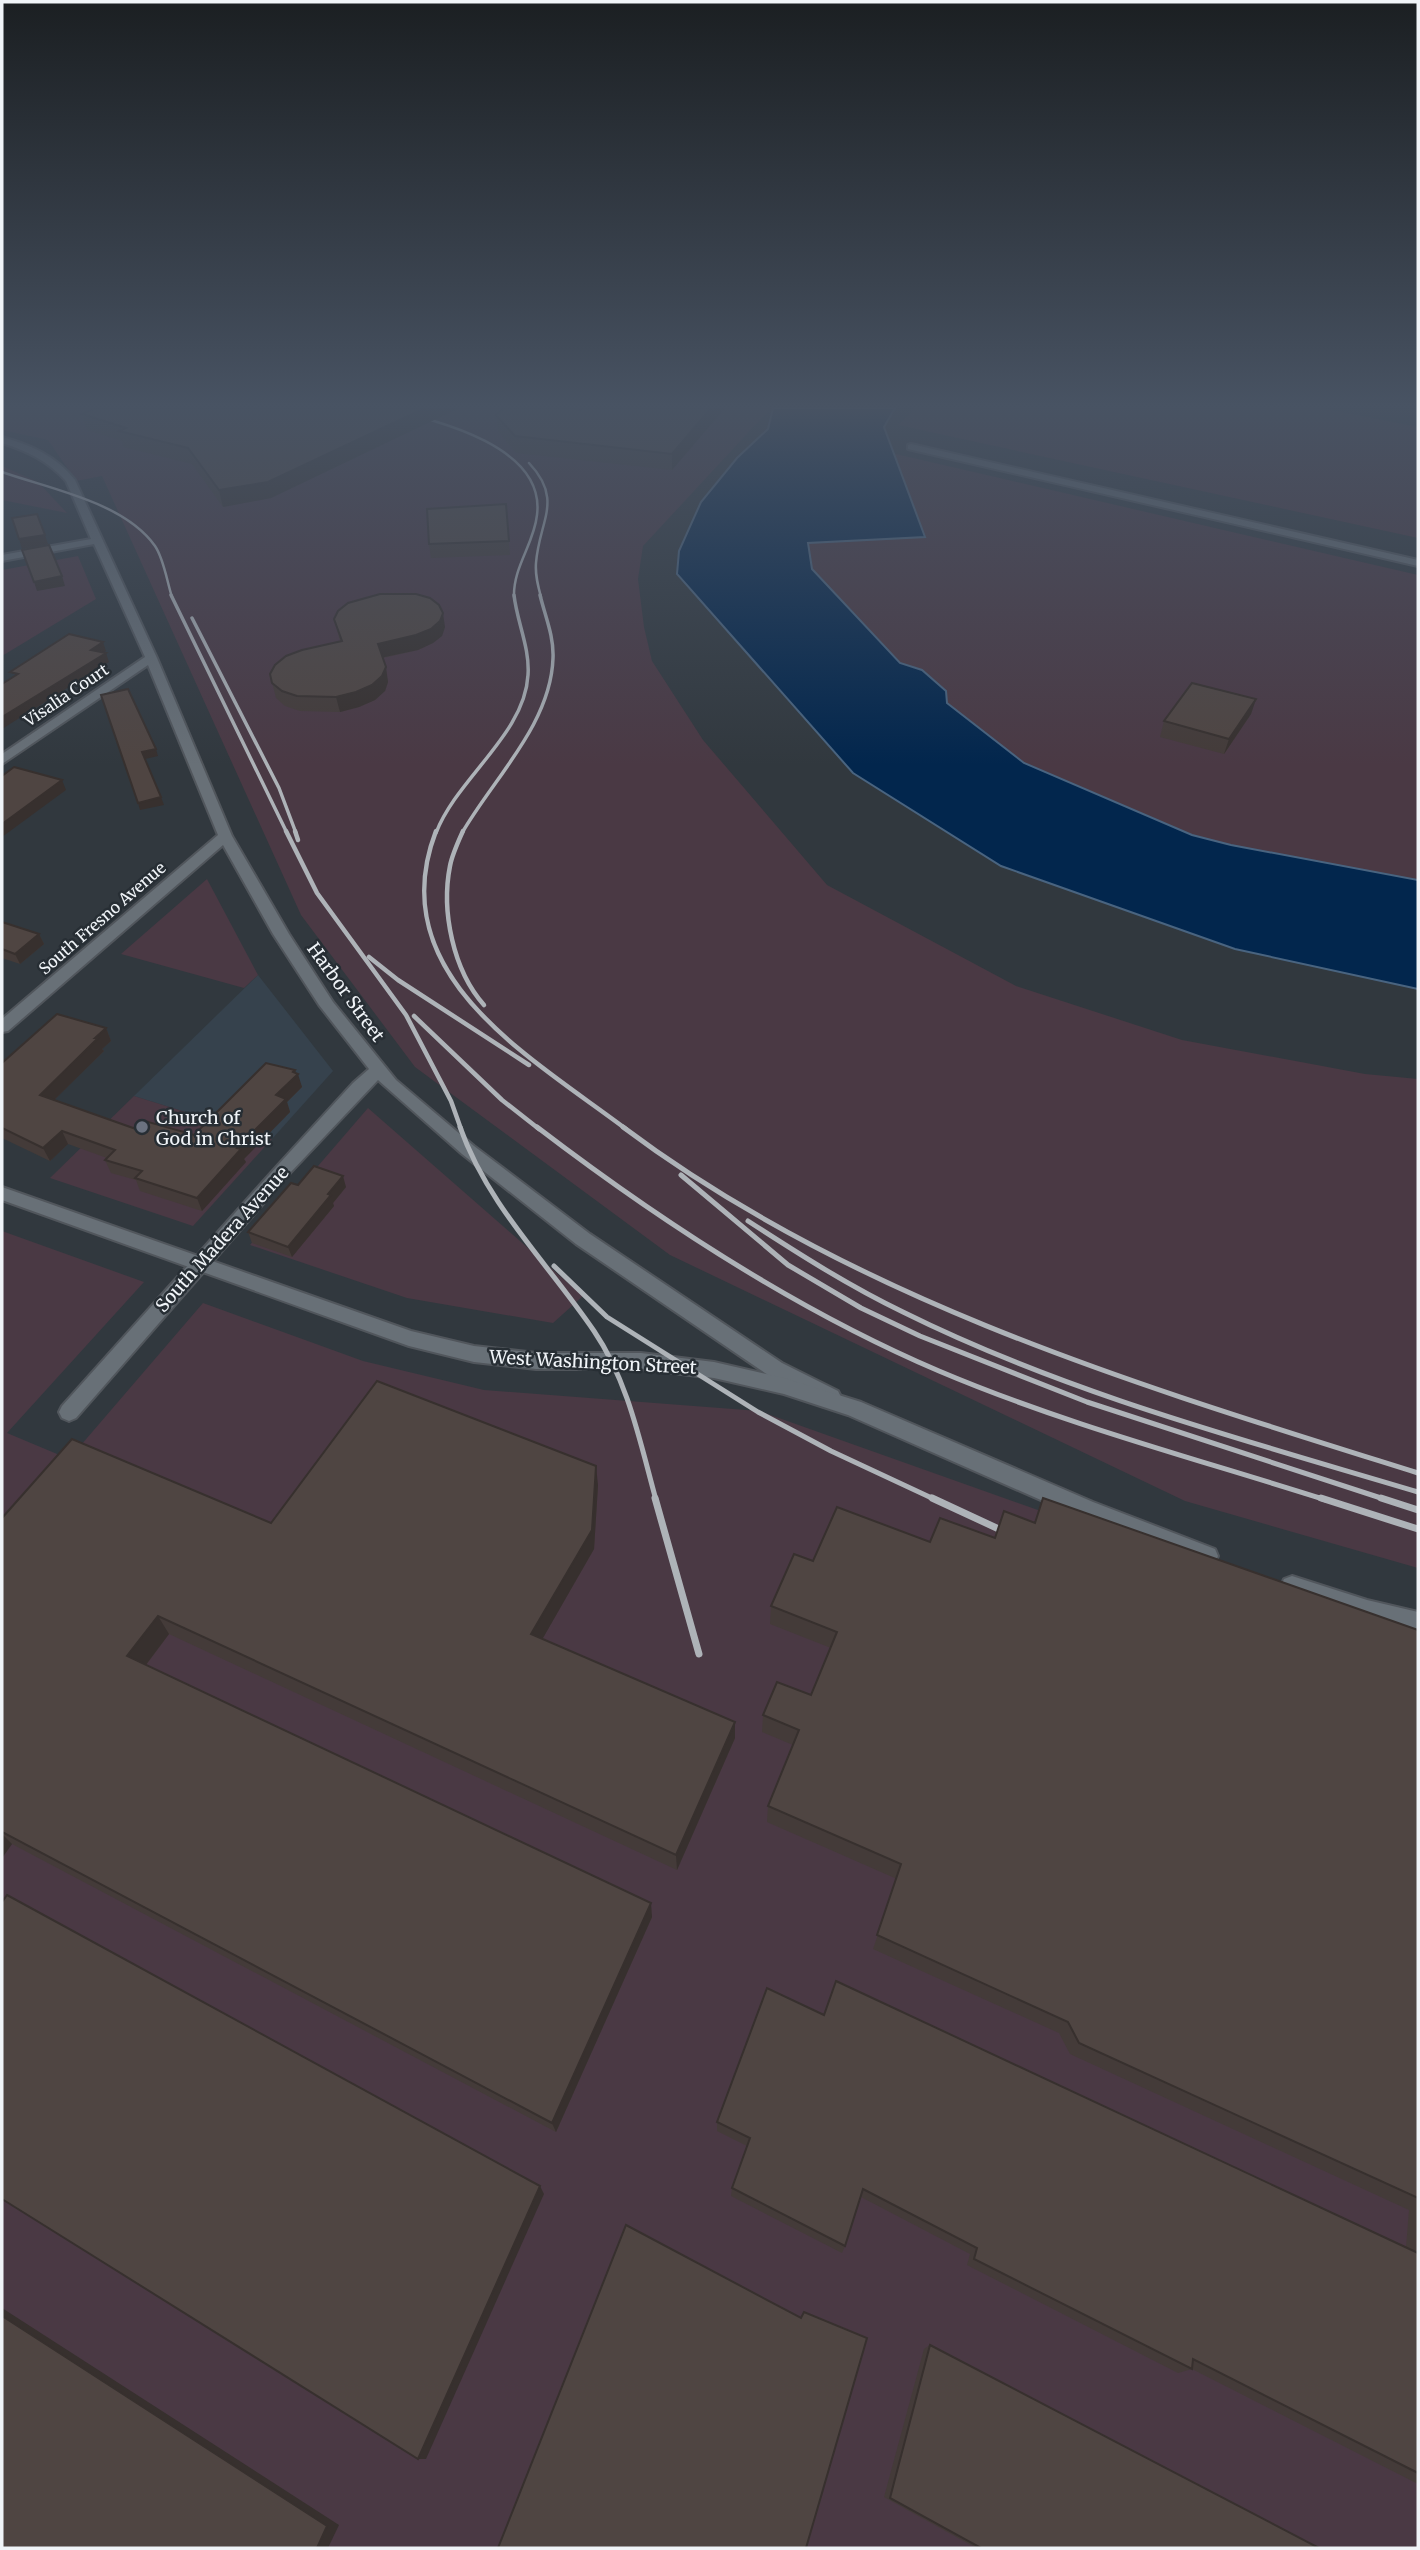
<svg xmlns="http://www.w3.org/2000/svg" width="1420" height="2550" font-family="Merriweather,serif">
<rect width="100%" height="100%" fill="#31383e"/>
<path fill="#36424d" d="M258 975 333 1071 272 1139 134 1096Z"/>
<g fill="#4a3944">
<path d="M2 408H771L643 546 638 579 644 627 652 661 703 740 827 885 1016 986 1182 1040 1365 1074 1418 1079V1568L1185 1501 670 1255 415 1067 301 915 102 476 76 481 48 440 2 430Z"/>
<path d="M915 408H1322L1418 427V538L898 425Z"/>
<path d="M870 448 1418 575V880L1231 845 1192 835 1024 763 947 703 946 691 922 670 900 663 812 569 805 526Z"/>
<path d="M2 466 38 482 67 513 2 500Z"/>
<path d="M78 556 96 599 2 656V570Z"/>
<path d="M207 879 258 975 244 988 121 954Z"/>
<path d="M134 1096 272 1139 193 1226 50 1178Z"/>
<path d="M368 1108 583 1296 553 1323 407 1298 250 1245Z"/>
<path d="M2 1231 144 1282 7 1433 69 1459 203 1303 363 1361 484 1390 759 1411 1376 1630 1418 1637V2548H2Z"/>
</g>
<path fill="#02264d" stroke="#496480" stroke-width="2" d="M773 408H895L884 427 925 537 808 543 812 569 900 663 922 670 946 691 947 703 1024 763 1192 835 1231 845 1418 880V989L1235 949 1001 866 853 773 677 574 679 551 701 502 737 458 768 429Z"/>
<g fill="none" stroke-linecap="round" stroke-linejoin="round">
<defs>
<g id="minor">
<path d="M2 437C31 445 56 456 75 480L157 658 232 836 289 934 333 1002 396 1080 474 1146 590 1234 782 1363 838 1391 841 1397 838 1403 831 1405 824 1403 768 1375 576 1244 462 1154 378 1080 290 1173 76 1418 69 1421 62 1418 59 1412 62 1406 278 1165 353 1083 369 1069 319 1005 273 934 223 845 8 1031 2 1032V1019L218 835 148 665 2 764V754L145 657 94 544 2 561V555L91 539 66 481C48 461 27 451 2 443Z"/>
<path d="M911 444 1418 560V566L908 449V445Z"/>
</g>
<g id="tertiary">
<path d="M2 1187 411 1331 474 1346 536 1353H641L714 1362 784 1378 861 1402 1093 1502 1215 1549 1218 1556 1215 1563 1207 1566 1199 1563 1077 1516 848 1415 784 1394 714 1378 641 1369H536L474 1362 409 1346 2 1200Z"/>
<path d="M1292 1576 1367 1600 1418 1612V1634L1367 1622 1284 1593 1281 1586 1284 1579Z"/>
</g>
</defs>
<use href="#minor" stroke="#51565c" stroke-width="4"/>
<use href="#tertiary" stroke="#51565c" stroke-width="4"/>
<use href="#minor" fill="#687077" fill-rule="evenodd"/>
<use href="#tertiary" fill="#687077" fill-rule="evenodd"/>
<g stroke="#aeb3b8" stroke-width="2.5">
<path d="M384 408C434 420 546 445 537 515 534 544 513 567 514 597"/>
<path d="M529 463C564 500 539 521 536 563 535 575 538 586 541 597"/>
<path d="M2 472C50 489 124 502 155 546 164 559 167 582 172 597"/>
</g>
<g stroke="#aeb3b8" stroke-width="3.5">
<path d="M171 595 287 833"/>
<path d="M192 618 279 788 296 833"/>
<path d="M436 833C457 778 525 734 528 675 530 648 517 622 514 595"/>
<path d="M462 833C493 779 551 724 553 658 554 636 545 616 540 595"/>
</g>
<g stroke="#aeb3b8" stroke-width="4.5">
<path d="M286 831 317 893 406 1015 451 1101 461 1129"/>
<path d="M295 831 298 840"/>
<path d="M436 831C381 974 529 1056 626 1129"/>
<path d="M463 831C458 842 452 855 450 866 441 911 453 970 484 1005"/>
<path d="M369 957 398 980 529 1065"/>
<path d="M414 1016 502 1100 539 1129"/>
</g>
<g stroke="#aeb3b8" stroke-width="5">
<path d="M460 1127C488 1206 547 1262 594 1331 628 1381 640 1442 656 1500"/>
<path d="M537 1127C660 1221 796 1310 939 1371 1064 1424 1197 1459 1326 1500"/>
<path d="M623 1127C856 1302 1144 1387 1418 1473"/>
<path d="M681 1175 788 1265 861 1308 920 1336 1087 1402 1387 1500"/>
<path d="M748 1221C799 1254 849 1286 903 1312 1066 1393 1244 1440 1418 1492"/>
<path d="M554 1266 607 1317 758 1412 831 1451 936 1500"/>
</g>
<g stroke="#aeb3b8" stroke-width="7">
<path d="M655 1498 699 1654"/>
<path d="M932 1498 1016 1537"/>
<path d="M1321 1498 1418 1529"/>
<path d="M1381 1498 1418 1510"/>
</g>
</g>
<g fill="#443b39">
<path d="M88 408H459L271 498 223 507 192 464 123 447 122 441 87 430 82 414 91 410Z"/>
<path d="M725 408 672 470 516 453 498 431 496 415 581 410Z"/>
<path d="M506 504 510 555 431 558 429 544Z"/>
<path d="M334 619 445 627 442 636 433 643 418 650 383 658 388 682 385 691 375 700 359 707 340 712 300 711 285 706 276 698 270 674 340 641Z"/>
<path d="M1256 699 1251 714 1224 754 1160 737 1164 721Z"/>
<path d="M2 922 39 934 44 944 20 964 2 958Z"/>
<path d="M106 1028 111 1041 102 1049 104 1051 54 1100 136 1129 194 1135 296 1073 302 1087 287 1102 290 1112 244 1159 246 1162 202 1211 140 1191 136 1180 111 1173 105 1160 107 1158 68 1144 50 1161 2 1138V1063Z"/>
<path d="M298 1185 346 1187 333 1203 334 1206 292 1257 252 1243 248 1232Z"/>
<path d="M598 1485 594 1549 542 1639 735 1722V1738L677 1870 169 1634 146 1665 652 1917 556 2132 12 1844 2 1858V1518L271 1523Z"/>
<path d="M1035 1522 1418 1630V2484L1192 2369 1178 2373 967 2265 970 2254 861 2197 845 2246 842 2253 731 2196 732 2188 747 2146 717 2131V2122L824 2015 1406 2247 1409 2210 1070 2054 1059 2033 873 1949 897 1879 767 1822 768 1806 793 1745 762 1732 763 1715 811 1695 831 1648 770 1624 771 1606 813 1561 930 1542 995 1538Z"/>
<path d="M930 2345 1319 2548H976L884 2497 924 2349Z"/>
</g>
<g fill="#37302e">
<path d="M425 408H459L271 498 223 507 219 490Z"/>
<path d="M711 408H725L672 470V454Z"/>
<path d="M45 535 48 544 22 549 19 539Z"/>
<path d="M62 576 65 586 37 591 34 582Z"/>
<path d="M443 613 445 627 442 636 433 643 418 650 380 658 378 644Z"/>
<path d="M103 642 106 651 94 658 91 650Z"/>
<path d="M106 653 109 662 2 729V717Z"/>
<path d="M386 667 388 682 385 691 375 700 359 707 340 712 336 697Z"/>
<path d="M1256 699 1251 714 1224 754 1229 739Z"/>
<path d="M156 749 158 756 145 759 142 752Z"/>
<path d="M62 780 66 790 2 837V824Z"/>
<path d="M161 797 164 805 140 810 138 803Z"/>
<path d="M39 934 44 944 20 964 15 954Z"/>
<path d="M106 1028 111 1041 102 1049 104 1051 46 1108 40 1095Z"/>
<path d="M295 1070 297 1075 298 1074 302 1087 287 1102 290 1112 244 1159 246 1162 202 1211 197 1198Z"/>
<path d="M62 1131 68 1144 50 1161 43 1148Z"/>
<path d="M343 1176 346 1187 333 1203 334 1206 292 1257 288 1247 328 1194Z"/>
<path d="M596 1466 598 1485 594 1549 535 1652 531 1634Z"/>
<path d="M158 1616 169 1634 139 1674 127 1656Z"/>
<path d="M735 1722V1738L677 1870 676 1855Z"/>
<path d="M2 1834 12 1844 2 1858Z"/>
<path d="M651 1903 652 1917 556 2132 552 2123Z"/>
<path d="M540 2186 544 2194 426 2459H418Z"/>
<path d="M2 2308 339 2525 328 2548H317L2 2316Z"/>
</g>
<g fill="#4f4542" stroke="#37302e" stroke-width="2">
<path d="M96 408H425L268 482 219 490 188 448 119 431 126 428 82 414Z"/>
<path d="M504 408H574L581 410 583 408H711L672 454 515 436 496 415Z"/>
<path d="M506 504 509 541 429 544 427 509Z"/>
<path d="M37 514 45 535 19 539 12 518Z"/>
<path d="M49 545 62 576 34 582 22 550Z"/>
<path d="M380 594H416L430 598 439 605 443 613 440 621 431 629 416 635 378 644 386 667 382 676 372 685 356 692 336 697 297 696 282 691 272 683 270 674 275 665 286 656 302 650 342 641 334 619 338 611 348 603Z"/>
<path d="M69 634 103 642 91 650 106 653 2 717V684L18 674 10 672Z"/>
<path d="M1192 683 1256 699 1229 739 1164 721Z"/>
<path d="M128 689 156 749 142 752 161 797 138 803 101 695Z"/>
<path d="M14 767 62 780 2 824V776Z"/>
<path d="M2 922 39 934 15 954 2 949Z"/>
<path d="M57 1014 106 1028 95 1038H98L40 1095 136 1129 145 1121 194 1135 266 1063 295 1070 293 1072 298 1074 276 1095 286 1099 237 1148 241 1149 197 1198 135 1178 142 1171 105 1160 115 1150 62 1131 43 1148 2 1128V1063Z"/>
<path d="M314 1166 343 1176 328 1194 331 1195 288 1247 248 1232 291 1183 298 1185Z"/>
<path d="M377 1381 596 1466 592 1530 531 1634 735 1722 676 1855 158 1616 127 1656 651 1903 552 2123 2 1832V1518L72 1439 271 1523Z"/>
<path d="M1043 1498 1418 1630V2198L1079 2043 1068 2022 877 1935 901 1864 768 1806 799 1730 763 1715 777 1682 811 1695 837 1632 771 1606 794 1554 813 1561 837 1507 930 1542 940 1518 995 1538 1004 1511 1035 1523Z"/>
<path d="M7 1895 540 2186 418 2459 2 2199V1902Z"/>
<path d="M836 1981 1418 2253V2473L1193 2359 1192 2369 974 2259 977 2248 863 2189 845 2246 732 2188 750 2138 717 2122 767 1988 824 2015Z"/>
<path d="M626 2225 801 2318 804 2312 867 2338 806 2548H498Z"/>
<path d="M2 2316 327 2526 317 2548H2Z"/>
<path d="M930 2345 1319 2548H981L890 2498Z"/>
</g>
<linearGradient id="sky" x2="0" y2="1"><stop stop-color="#1b1f22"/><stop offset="0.53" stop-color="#485363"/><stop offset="1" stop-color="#485363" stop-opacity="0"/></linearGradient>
<rect width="1420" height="765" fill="url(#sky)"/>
<circle fill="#6b7280" stroke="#272e34" stroke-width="2.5" cx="142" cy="1127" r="7"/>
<g text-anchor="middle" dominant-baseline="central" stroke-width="5" stroke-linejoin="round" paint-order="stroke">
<g font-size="16" fill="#f0f4f8" stroke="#272e34">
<text transform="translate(66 695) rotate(-34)">Visalia Court</text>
<text transform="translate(102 918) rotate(-41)">South Fresno Avenue</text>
</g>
<g font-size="18" fill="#f0f4f8" stroke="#272e34">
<text transform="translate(346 992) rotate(54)">Harbor Street</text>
<text transform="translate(222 1239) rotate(-48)">South Madera Avenue</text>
<text transform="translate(593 1362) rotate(3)">West Washington Street</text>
</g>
<g font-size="18" fill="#f0f4f8" stroke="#272e34" text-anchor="start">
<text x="156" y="1117">Church of<tspan x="156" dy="21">God in Christ</tspan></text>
</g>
</g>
<rect width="1420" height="2550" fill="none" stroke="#f0f4f8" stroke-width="7"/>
</svg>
